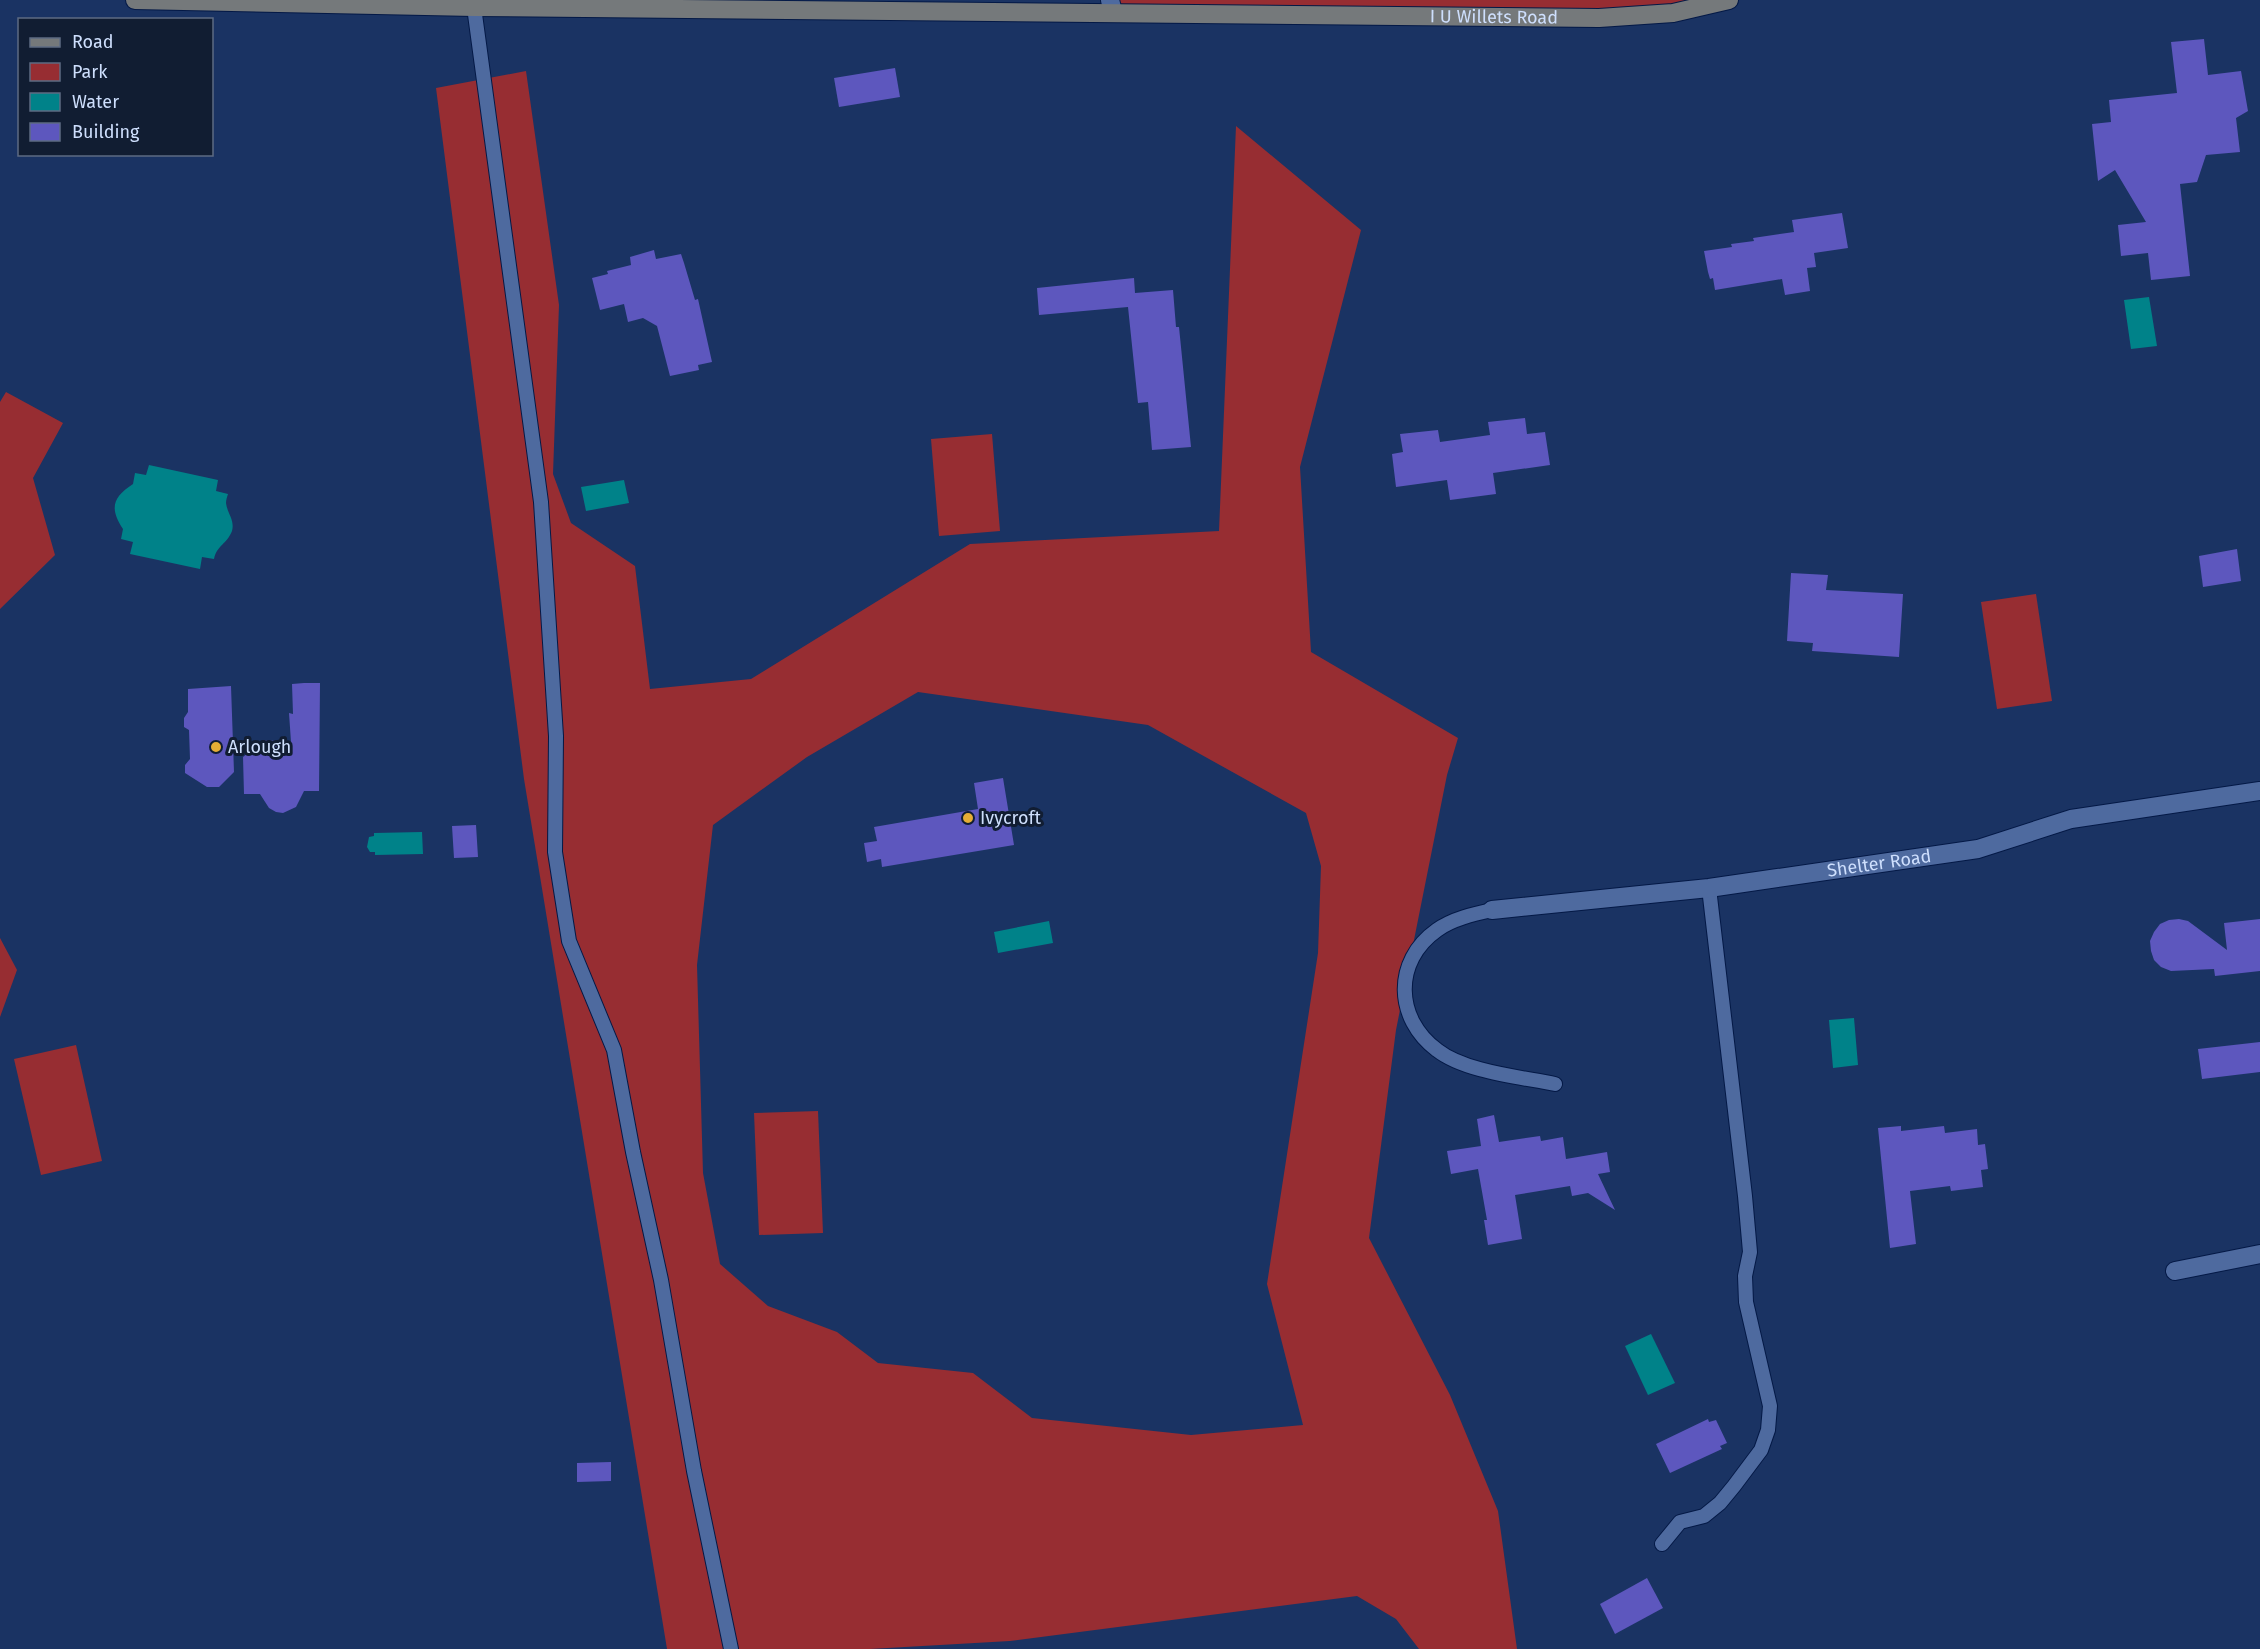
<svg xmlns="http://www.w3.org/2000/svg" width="2260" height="1649" font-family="'Fira Sans',sans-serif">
<rect width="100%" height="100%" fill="#1a3363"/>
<g fill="#972d32" fill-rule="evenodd">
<path d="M1111 0H1729L1673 13 1113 12Z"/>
<path d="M526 71 559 305 553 474 571 523 635 566 650 689 751 679 970 544 1219 531 1236 126 1361 230 1300 467 1311 652 1458 738 1447 775 1396 1030 1369 1238 1450 1395 1498 1511 1517 1649H1419L1396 1619 1357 1596 1010 1641 870 1649H667L524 779 436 88ZM918 692 1148 725 1306 813 1321 866 1318 953 1267 1284 1303 1425 1191 1435 1032 1418 973 1373 878 1363 837 1332 768 1306 720 1264 703 1173 697 965 713 825 807 757Z"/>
<path d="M6 392 63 423 33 478 55 555 0 609V402Z"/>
<path d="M992 434 1000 531 939 536 931 439Z"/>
<path d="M2036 594 2052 701 1997 709 1981 602Z"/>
<path d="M0 938 17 970 0 1017Z"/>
<path d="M76 1045 102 1161 41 1175 14 1059Z"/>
<path d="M818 1111 823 1233 759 1235 754 1113Z"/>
</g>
<g fill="#008289">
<path d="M2149 297 2157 346 2131 349 2124 300Z"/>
<path d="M149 465 218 480 216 491 228 494C227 497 226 500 226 503 227 513 235 520 232 531 227 544 217 545 214 559L202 557 200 569 130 554 133 542 121 539 123 529C109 508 113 497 133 484L135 473 146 475Z"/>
<path d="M624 480 629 503 586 511 581 487Z"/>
<path d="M422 832 423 854 375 855V852H370L367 847 369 837 374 836V833Z"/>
<path d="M1049 921 1053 943 998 953 994 932Z"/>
<path d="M1854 1018 1858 1065 1833 1068 1829 1020Z"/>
<path d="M1651 1334 1675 1383 1648 1395 1625 1346Z"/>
</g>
<g fill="#5d57be">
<path d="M2204 39 2208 75 2241 71 2248 111 2236 118 2240 152 2206 155 2197 182 2180 184 2190 276 2151 280 2148 253 2121 256 2118 225 2146 222 2115 170 2098 181 2092 124 2111 122 2109 100 2177 93 2171 42Z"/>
<path d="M895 68 900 97 839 107 834 78Z"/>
<path d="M1842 213 1848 248 1814 253 1816 267 1807 268 1810 291 1785 295 1782 279 1715 290 1713 278 1710 279 1708 272 1704 251 1732 247 1731 244 1754 241 1753 238 1794 232 1792 220Z"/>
<path d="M654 250 656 259 681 254 684 263 695 300 698 299 712 362 698 365 699 370 670 376 657 326 643 318 628 322 624 304 600 310 592 278 608 274 607 271 631 265 630 257Z"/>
<path d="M1134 278 1135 293 1173 290 1176 327H1179L1191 447 1152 450 1148 402 1138 403 1128 307 1039 315 1037 288Z"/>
<path d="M1525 418 1527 434 1545 432 1550 465 1493 473 1496 494 1450 500 1447 480 1396 487 1392 454 1403 452 1400 434 1438 430 1440 442 1490 435 1488 422Z"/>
<path d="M2237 549 2241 581 2203 587 2199 556Z"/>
<path d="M1791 573 1828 575 1826 590 1903 594 1899 657 1812 651 1813 643 1787 641Z"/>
<path d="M304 683H320L319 791H304L296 807 283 813 276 812 269 808 260 794H244L243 757 265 740 291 742 289 713 293 714 292 684Z"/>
<path d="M231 686 234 772 219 787H207L185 773V765L190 759 189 730 184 727V718L188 712V689Z"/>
<path d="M1003 778 1014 845 882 867 881 859 867 862 864 843 877 841 874 827 978 809 974 783Z"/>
<path d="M476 825 478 857 454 858 452 826Z"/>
<path d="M2179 919 2188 921 2227 950 2224 923 2260 919V971L2215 976 2214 969 2171 971 2161 967 2154 960 2151 951 2150 941 2154 932 2160 924 2169 920Z"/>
<path d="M2260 1042V1072L2202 1079 2198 1049Z"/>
<path d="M1494 1115 1499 1142 1540 1136 1541 1141 1563 1137 1566 1159 1607 1152 1610 1172 1598 1174 1615 1210 1588 1193 1572 1196 1570 1186 1515 1195 1522 1239 1488 1245 1484 1220H1487L1478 1169 1451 1174 1447 1151 1481 1146 1477 1119Z"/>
<path d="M1901 1126V1131L1944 1126 1945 1133 1977 1129 1978 1145 1985 1144 1988 1169 1981 1170 1983 1187 1951 1191 1950 1186 1910 1191 1916 1244 1890 1248 1878 1128Z"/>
<path d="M1708 1419 1709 1422 1716 1420 1727 1443 1720 1446 1722 1449 1670 1473 1656 1444Z"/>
<path d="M611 1462V1481L577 1482V1463Z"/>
<path d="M1647 1578 1663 1608 1615 1634 1600 1604Z"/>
</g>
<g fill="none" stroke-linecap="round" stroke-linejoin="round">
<defs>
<g id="lane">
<path d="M474 7 541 502 556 736 555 852 569 941 614 1050 633 1152 661 1280 694 1471 731 1649"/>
<path d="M1492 910C1474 914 1452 919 1437 930 1393 961 1395 1019 1437 1050 1465 1072 1521 1077 1555 1084"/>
<path d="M1662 1544 1680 1522 1704 1516 1720 1503 1734 1486 1761 1450 1768 1430 1770 1406 1746 1302 1745 1276 1750 1252 1745 1196 1709 888"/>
</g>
<g id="street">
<path d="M1110 0 1113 12"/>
<path id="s1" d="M1492 910 1709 888 1978 849 2071 819 2260 791"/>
<path d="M2175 1271 2260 1254"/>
</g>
<g id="secondary">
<path id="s2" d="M135 0 474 7 1599 18 1673 13 1729 0"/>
</g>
</defs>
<use href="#lane" stroke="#041946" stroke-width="16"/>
<use href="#street" stroke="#041946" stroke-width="20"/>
<use href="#secondary" stroke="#041946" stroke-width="20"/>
<use href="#lane" stroke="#4e6a9f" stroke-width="14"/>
<use href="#street" stroke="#4e6a9f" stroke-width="18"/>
<use href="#secondary" stroke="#75797b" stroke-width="18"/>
</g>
<g fill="#e5ad35" stroke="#111d32" stroke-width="2">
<circle cx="216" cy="747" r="6"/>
<circle cx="968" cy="818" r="6"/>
</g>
<g text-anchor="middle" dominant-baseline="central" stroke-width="6" stroke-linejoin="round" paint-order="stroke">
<g font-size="18" fill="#cedffd" stroke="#111d32">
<text stroke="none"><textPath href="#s2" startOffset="1359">I U Willets Road</textPath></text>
<text stroke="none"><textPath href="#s1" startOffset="390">Shelter Road</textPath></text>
</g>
<g font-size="18" fill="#cedffd" stroke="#111d32" text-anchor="start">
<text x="228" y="747">Arlough</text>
<text x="980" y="818">Ivycroft</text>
</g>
</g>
<rect x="18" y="18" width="195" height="138" fill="#111d32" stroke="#5d6b83" stroke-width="1.5"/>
<rect x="30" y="38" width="30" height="9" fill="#75797b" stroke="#5d6b83" stroke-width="1.5"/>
<text x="72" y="48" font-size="18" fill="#cedffd">Road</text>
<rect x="30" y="63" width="30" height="18" fill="#972d32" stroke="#5d6b83" stroke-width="1.5"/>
<text x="72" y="78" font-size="18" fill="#cedffd">Park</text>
<rect x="30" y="93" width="30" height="18" fill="#008289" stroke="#5d6b83" stroke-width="1.5"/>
<text x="72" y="108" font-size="18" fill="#cedffd">Water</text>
<rect x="30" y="123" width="30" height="18" fill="#5d57be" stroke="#5d6b83" stroke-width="1.5"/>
<text x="72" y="138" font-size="18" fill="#cedffd">Building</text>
</svg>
